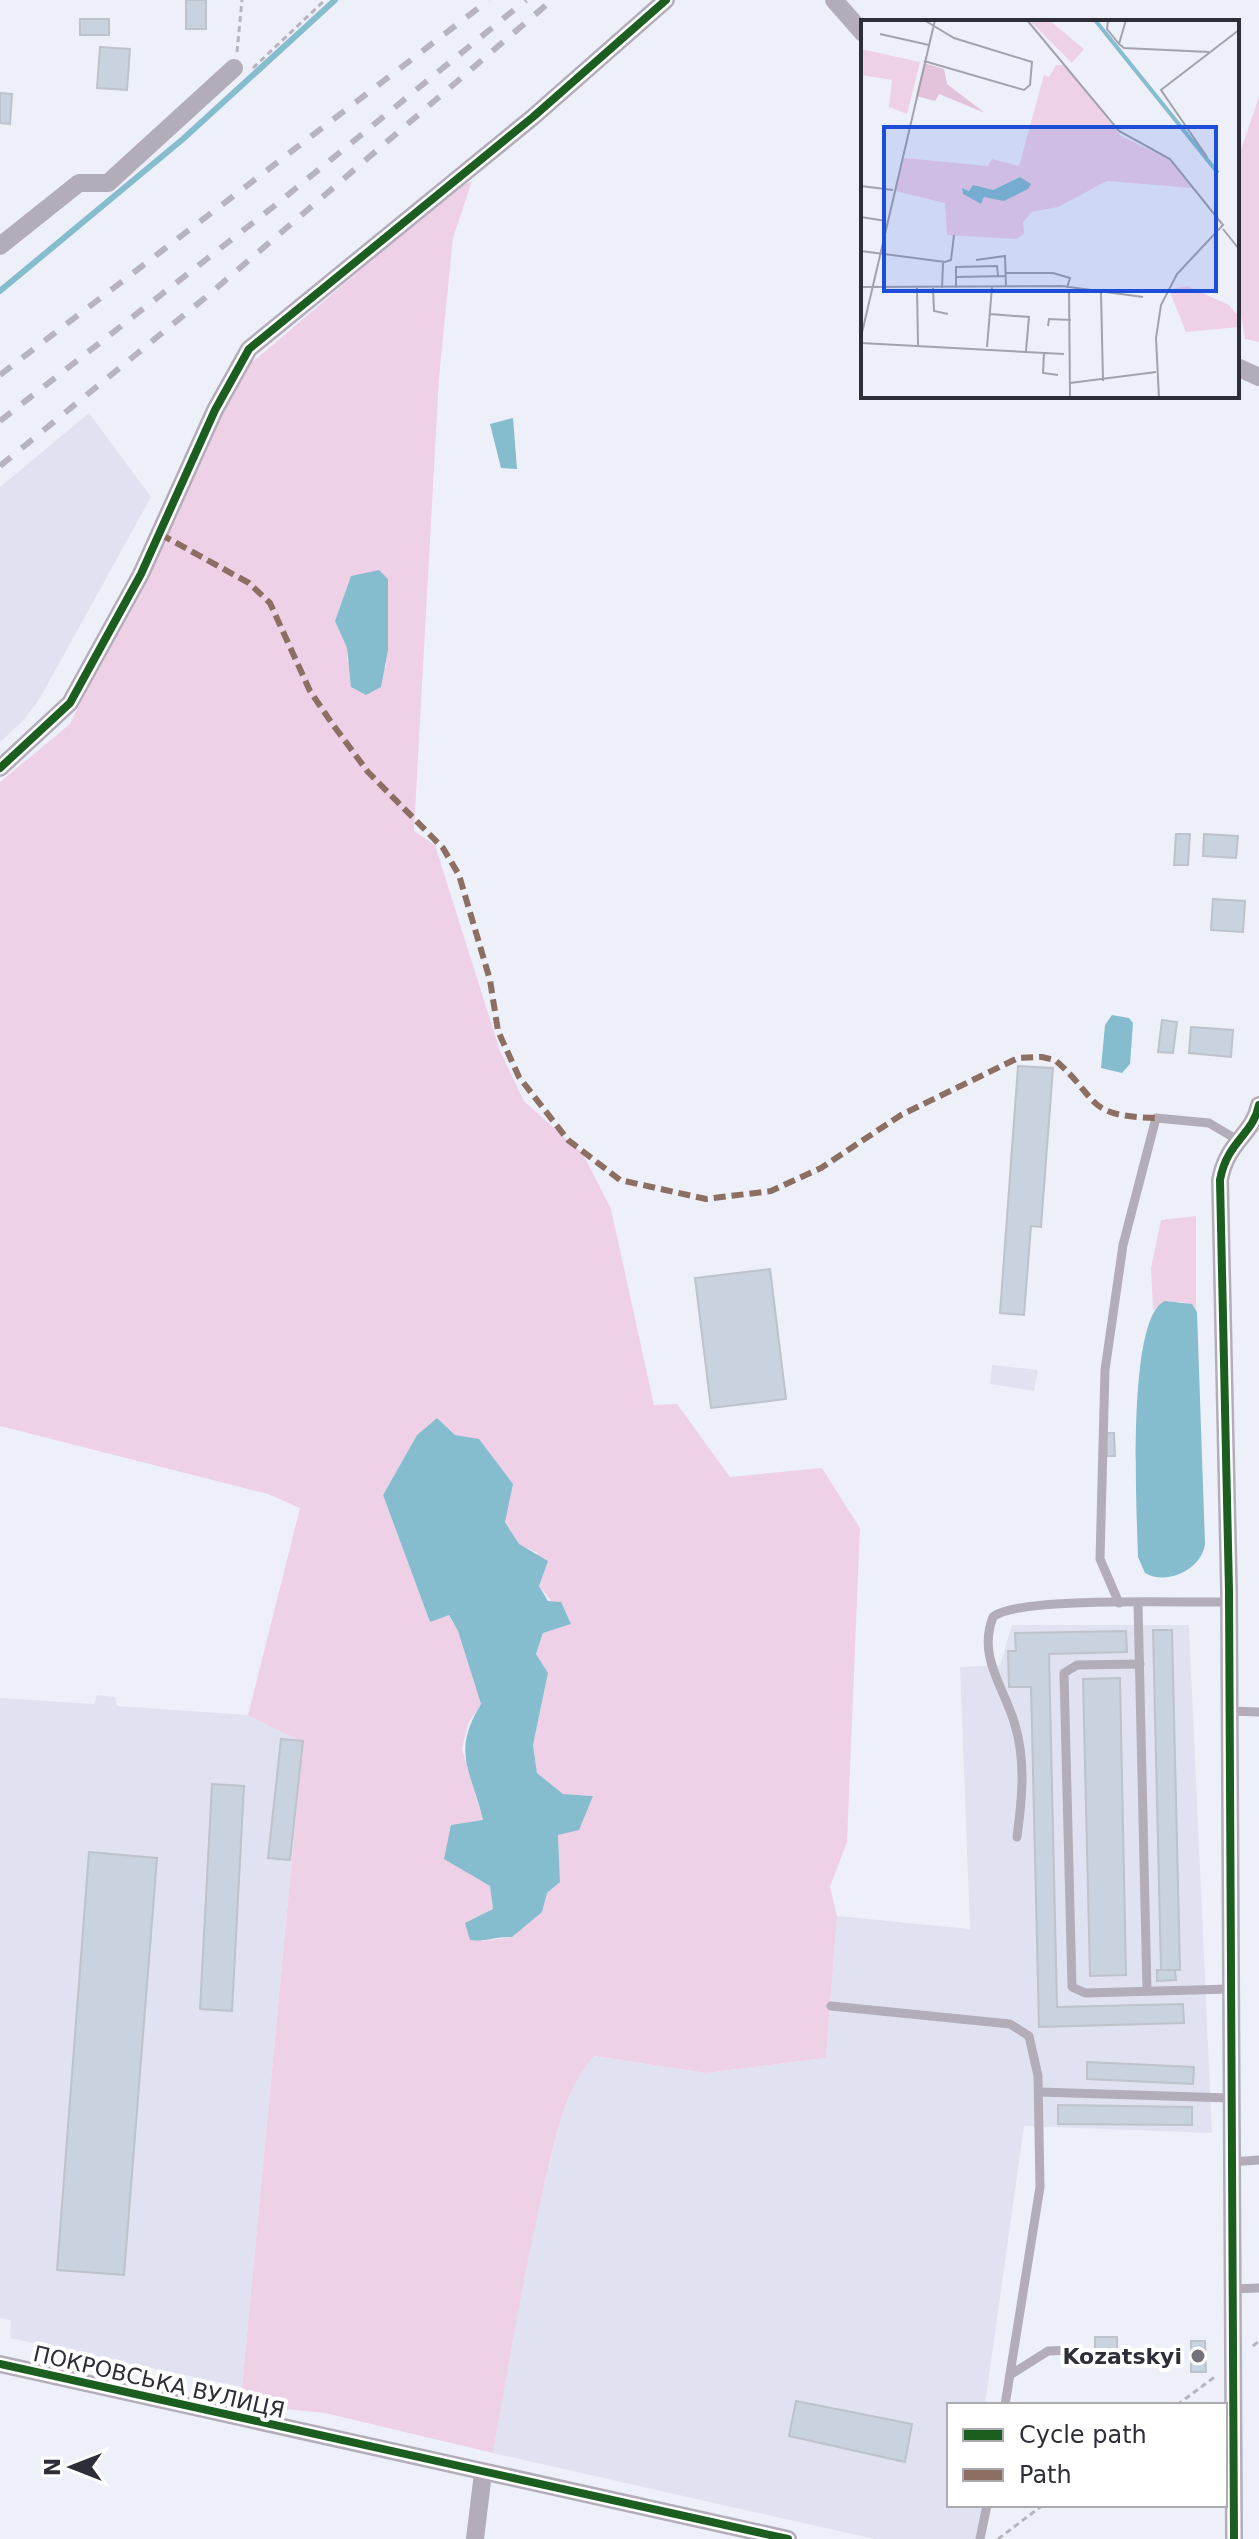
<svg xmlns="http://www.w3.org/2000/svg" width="1259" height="2539" font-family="'DejaVu Sans',sans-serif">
<rect width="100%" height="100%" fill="#eef0f9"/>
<g fill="#e0e2f2">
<path d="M89 413 151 497 40 698 24 720 0 742V487Z"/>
<path d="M992 1365 1038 1370 1034 1391 990 1384Z"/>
<path d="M1012 1625H1189L1212 2133 1024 2126 985 2405H949V2505H979L983 2511 978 2539H874L493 2453 526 2261 560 2121 579 2072 593 2056 706 2073 826 2058 837 1916 970 1929 960 1667 1000 1665Z"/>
<path d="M97 1695 115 1697 117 1706 248 1715 303 1741 242 2387 10 2338 11 2320 0 2318V1698L94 1704Z"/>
</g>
<g fill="#efd1e7" fill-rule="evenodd">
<path d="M1259 97V342L1245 339 1237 294V161Z"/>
<path d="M472 181 453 238 439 378 414 831 435 845 500 1051 524 1101 583 1154 611 1209 654 1405 677 1404 730 1477 822 1468 860 1528 847 1842 830 1887 837 1916 826 2058 706 2073 594 2056C563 2091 555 2142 544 2187 523 2275 509 2364 493 2453L325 2413 245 2405 242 2387 303 1742 248 1715 300 1508 268 1494 0 1426V782L70 724 247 363 255 360 455 189ZM351 576 388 579 386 667 347 662V648L335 621ZM437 1418 455 1435 479 1440 505 1521 519 1545 538 1553 539 1586 570 1624 543 1633 536 1654 548 1673 533 1745 537 1773 563 1794 593 1796 558 1835 560 1882 547 1893 512 1937 481 1941 493 1909 483 1820 462 1749 468 1724 481 1704 458 1631 448 1614 430 1622 383 1495 417 1435Z"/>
<path d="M1196 1216V1309C1182 1296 1167 1303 1153 1310L1151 1268 1161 1220Z"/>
</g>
<g fill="#85bcce">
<path d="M513 418 517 469 501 468 490 424Z"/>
<path d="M379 570 388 579V650L381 687 366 695 351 687 347 648 335 621 351 576Z"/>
<path d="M1112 1015 1129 1018 1133 1023 1130 1064 1122 1073 1101 1068 1105 1025Z"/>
<path d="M1165 1301 1192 1304 1197 1312 1205 1544C1202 1569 1167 1586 1145 1573L1138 1557C1137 1515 1126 1317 1165 1301Z"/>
<path d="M437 1418 455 1435 479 1439 513 1484 505 1522 519 1544 548 1561 539 1586 548 1601 561 1602 571 1624 543 1633 536 1654 548 1673 533 1745 537 1773 563 1794 593 1796 579 1830 558 1835 560 1882 547 1893 542 1912 512 1937C497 1936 485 1942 470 1940L465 1923 493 1909 490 1886 444 1859 451 1825 483 1820C471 1769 451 1753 481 1704L458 1631 449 1615 430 1622 383 1495 417 1435Z"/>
</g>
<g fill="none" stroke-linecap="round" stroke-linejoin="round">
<path stroke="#85bcce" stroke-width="6" d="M0 291 183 139 335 0"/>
</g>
<g fill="#c9d2df" stroke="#bec2ca" stroke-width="2">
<rect x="186" y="0" width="20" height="29"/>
<rect x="80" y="19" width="29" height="16"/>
<path d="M100 47 130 49 127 90 97 88Z"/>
<path d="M0 93 12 94 10 124 0 123Z"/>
<path d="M1176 834H1190L1188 865H1174Z"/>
<path d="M1204 834 1238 836 1236 858 1203 856Z"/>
<path d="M1213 899 1245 901 1243 932 1211 930Z"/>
<path d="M1162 1020 1177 1022 1173 1053 1158 1052Z"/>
<path d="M1191 1027 1233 1030 1231 1057 1189 1053Z"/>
<path d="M1018 1066 1053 1068 1041 1227 1031 1226 1024 1315 1000 1313Z"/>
<path d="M770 1269 786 1399 711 1408 695 1278Z"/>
<path d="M1105 1433H1114L1115 1456H1107Z"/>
<path d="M1153 1630H1172L1180 1970H1161Z"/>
<path d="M1126 1631 1127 1652 1049 1654 1057 2007 1183 2004 1184 2023 1039 2027 1031 1687H1009L1008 1651H1016L1015 1633Z"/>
<path d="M1120 1678 1126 1975 1090 1976 1083 1679Z"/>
<path d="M281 1739 303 1741 290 1860 268 1858Z"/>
<path d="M212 1784 244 1786 232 2011 200 2009Z"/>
<path d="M89 1852 157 1858 124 2275 57 2270Z"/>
<path d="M1157 1970H1175L1176 1980 1157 1981Z"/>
<path d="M1087 2062 1194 2067 1193 2084 1087 2079Z"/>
<path d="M1058 2105 1192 2107V2125L1058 2124Z"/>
<rect x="1095" y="2337" width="22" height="26"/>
<path d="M1191 2341H1205L1206 2372H1191Z"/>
<path d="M796 2401 912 2424 905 2462 789 2436Z"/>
</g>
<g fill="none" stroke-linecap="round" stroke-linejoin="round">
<g stroke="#b8b4be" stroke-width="3" stroke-dasharray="6 4" stroke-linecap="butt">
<path d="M237 52 242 0"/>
<path d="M253 68 325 0"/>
<path d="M1253 2346 1259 2341"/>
<path d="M1177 2405 1216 2376"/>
<path d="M998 2539 1043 2505"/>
</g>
<g stroke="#b3adba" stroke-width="9">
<path d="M1119 1603 1100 1559 1105 1370 1123 1245 1156 1118 1209 1123 1236 1139"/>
<path d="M1138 1603 1147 1991"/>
<path d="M1140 1664 1077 1665 1064 1673 1072 1987 1085 1993 1230 1989"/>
<path d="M1229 1711 1259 1712"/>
<path d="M1017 1837C1022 1800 1026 1761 1015 1725 1005 1688 977 1658 993 1617 1015 1596 1190 1603 1229 1602"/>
<path d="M831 2006 1010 2024 1029 2036 1038 2076 1040 2187 1005 2405"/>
<path d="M1039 2092 1230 2098"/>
<path d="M1230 2162 1259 2160"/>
<path d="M1232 2289 1259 2288"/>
<path d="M1010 2375 1048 2351 1076 2350"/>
<path d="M980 2539 987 2505"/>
</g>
<g stroke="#b3adba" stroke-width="18">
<path d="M834 0 863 33"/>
<path d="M0 246 79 183H108L234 68"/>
<path d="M1237 367 1259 377"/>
<path d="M0 768 70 703 141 574 215 410 249 349 533 117 666 0"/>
<path d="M0 2364 788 2539"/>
<path d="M475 2539 483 2473"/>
<path d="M1234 2539 1229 1591 1220 1180C1227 1141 1253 1135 1259 1105"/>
</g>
<g stroke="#b7b4bf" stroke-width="6" stroke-dasharray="14 14" stroke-linecap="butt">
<path d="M0 375 489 0"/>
<path d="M0 421 273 207 526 0"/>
<path d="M0 466 206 297 552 0"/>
</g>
<path stroke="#8d6e63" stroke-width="6" stroke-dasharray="12 6" stroke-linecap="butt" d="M160 534 249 583 270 603 310 691 331 722 368 772 443 848 459 875 490 980 498 1031 519 1077 568 1140 620 1180 706 1199 771 1191 821 1168 901 1115 1018 1058 1042 1057 1055 1060C1101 1100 1083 1116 1156 1118"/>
<defs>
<g id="cycleway">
<path d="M0 768 70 703 141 574 215 410 249 349 533 117 666 0"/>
<path d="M0 2364 788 2539"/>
<path d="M1234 2539 1229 1591 1220 1180C1227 1141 1253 1135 1259 1105"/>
</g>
</defs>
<use href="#cycleway" stroke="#fff" stroke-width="13"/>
<use href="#cycleway" stroke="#1b5e20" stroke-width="8"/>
</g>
<circle fill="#71727c" stroke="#fff" stroke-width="3" cx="1198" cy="2356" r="8"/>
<g text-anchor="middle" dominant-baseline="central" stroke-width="8" stroke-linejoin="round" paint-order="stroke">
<g font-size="22" font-weight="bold" fill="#2d2e38" stroke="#fff" text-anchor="end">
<text x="1182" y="2356">Kozatskyi</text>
</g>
<g font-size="22" fill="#2d2e38" stroke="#fff">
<text transform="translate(159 2382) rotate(13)">ПОКРОВСЬКА ВУЛИЦЯ</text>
</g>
</g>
<g transform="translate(861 20)">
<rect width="378" height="378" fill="#eef0f9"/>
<path d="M168 0H188L223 29 211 43ZM0 29 59 42 46 94 28 87 31 60 0 55ZM195 45H203L260 116 308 139 331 168 246 161 197 187 171 192 162 202 163 214 155 219 86 215 84 183 34 171 43 138 127 146 131 139 158 146 183 55 188 57ZM159 157 169 164 146 178 123 177 120 184 102 174 101 170H132ZM326 266 368 285 378 297V307L325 312 310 275 311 269Z" fill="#efd1e7" fill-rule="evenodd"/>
<path d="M63 43 83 49 86 64 124 93 78 74 74 81 55 76Z" fill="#e2c3db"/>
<path d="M159 157 170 164 167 169 143 181 123 177 120 184 102 174 101 168 108 171 112 165 132 170Z" fill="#85bcce"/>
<path fill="none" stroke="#85bcce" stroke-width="4" d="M234 0 357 153"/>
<path fill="none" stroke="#a1a2ac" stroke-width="2" d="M63 0 93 18 171 42 169 65 163 70 63 41M166 0 258 111 309 139 362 205 316 254 300 285 295 318 298 378M247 0 246 9 258 24M265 0 258 24 263 28 348 32M19 14 68 25M378 126V176M346 137 300 70 378 10M0 166 32 170M0 197 25 201M362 209 378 229M0 231 84 242 90 240 93 215M115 240 144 236 145 267M145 253H192L209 258 206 268M95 257 145 256M0 267 201 266 282 277M56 268 57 325M72 268 73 291 87 294M81 268 82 243M95 268V247L136 246 137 256M208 270 209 378M240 273 242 361M129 294 168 297 165 331M187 306 188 299 210 300M0 317 74 0M0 323 203 334M126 327 131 267M183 333 182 353 197 355M209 363 295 352"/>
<path fill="#1d4ed8" fill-opacity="0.15" stroke="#1d4ed8" stroke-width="4" d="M23 107H355V271H23Z"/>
<rect width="378" height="378" fill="none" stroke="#2d2e38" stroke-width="4"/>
</g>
<rect x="947" y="2403" width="280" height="104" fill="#ffffff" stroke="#ababaf" stroke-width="2"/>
<rect x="963" y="2429" width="40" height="12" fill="#1b5e20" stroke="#ababaf" stroke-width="2"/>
<text x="1019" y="2443" font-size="24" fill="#2d2e38">Cycle path</text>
<rect x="963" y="2469" width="40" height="12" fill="#8d6e63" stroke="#ababaf" stroke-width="2"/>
<text x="1019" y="2483" font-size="24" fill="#2d2e38">Path</text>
<g transform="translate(72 2467) rotate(270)" stroke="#ffffff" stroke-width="6" paint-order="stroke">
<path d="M0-6L14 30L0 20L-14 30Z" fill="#2d2e38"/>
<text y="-12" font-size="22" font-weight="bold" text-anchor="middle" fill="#2d2e38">N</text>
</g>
</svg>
